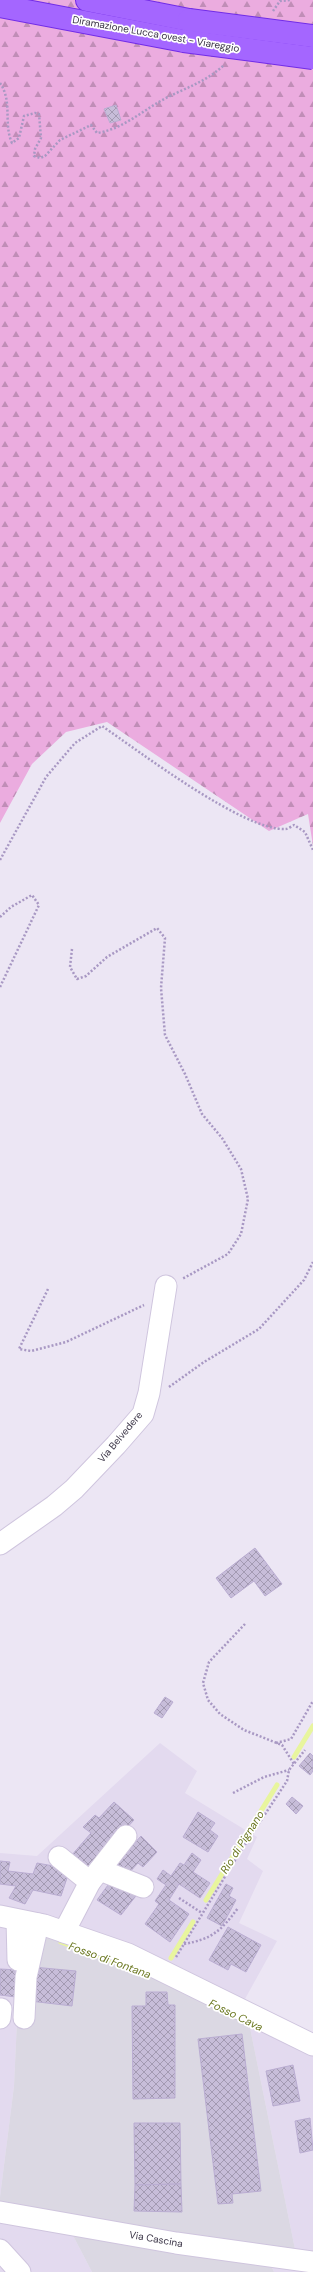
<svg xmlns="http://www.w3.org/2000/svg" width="313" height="2272" font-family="'DM Sans',sans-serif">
<defs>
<pattern id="forest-firs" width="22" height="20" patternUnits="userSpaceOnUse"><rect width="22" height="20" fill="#ebacdf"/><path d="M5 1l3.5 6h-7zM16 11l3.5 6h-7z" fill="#c08db7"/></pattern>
<pattern id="building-cross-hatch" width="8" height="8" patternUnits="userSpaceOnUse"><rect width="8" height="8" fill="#c7bdd9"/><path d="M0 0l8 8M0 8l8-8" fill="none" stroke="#a39ab2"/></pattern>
</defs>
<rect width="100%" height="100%" fill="#ece6f4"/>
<g fill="#e3daef">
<path d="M160 1743 197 1771 185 1793 257 1837 247 1859 263 1871 239 1923 277 1941 245 1999 313 2033V2272H274L267 2255 297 2259 247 2013 18 1999 14 2086 0 2197V1853L37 1856Z"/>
<path d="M0 2212 67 2224 92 2272H0Z"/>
</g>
<path fill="#dbd8e3" d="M26 1921 247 2013 297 2259 267 2256 274 2272H92L67 2224 0 2212V2197L14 2086 18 1999Z"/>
<path fill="url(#forest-firs)" d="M0 0H313V846L308 814 269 831 107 722 66 732 32 764 0 823Z"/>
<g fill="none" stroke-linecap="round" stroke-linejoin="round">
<g stroke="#e8f59e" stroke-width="5">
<path d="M294 1757 313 1726"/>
<path d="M206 1900 277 1785"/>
<path d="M61 1942 142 1972"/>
<path d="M171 1958 193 1922"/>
</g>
</g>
<g fill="url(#building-cross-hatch)" stroke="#baadd2">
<path d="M116 105 121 120 110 123 104 109Z"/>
<path d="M255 1548 282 1584 265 1596 254 1581 231 1598 216 1578Z"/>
<path d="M165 1697 173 1702 162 1718 154 1713Z"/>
<path d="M310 1753 313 1756V1771L310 1775 299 1766Z"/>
<path d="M292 1797 303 1806 296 1814 286 1804Z"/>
<path d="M114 1802 134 1820 87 1871 71 1856 91 1833 83 1827 95 1815 99 1818Z"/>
<path d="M198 1812 215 1823 210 1830 218 1836 208 1852 183 1837Z"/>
<path d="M141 1836 157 1852 143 1867 138 1863 128 1874 117 1863Z"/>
<path d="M192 1853 201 1860 193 1872 210 1883 200 1898 179 1884 169 1900 189 1914 170 1942 145 1924 159 1904 155 1901 166 1885 157 1879 163 1870 171 1876 180 1863 184 1865Z"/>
<path d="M0 1861 10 1862 8 1871 33 1874 37 1863 70 1869 61 1896 33 1890 25 1904 9 1898 16 1886 0 1884Z"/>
<path d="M111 1881 139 1892 121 1915 97 1900Z"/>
<path d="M226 1884 233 1888 229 1896 236 1900 222 1926 207 1918Z"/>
<path d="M228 1927 261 1945 246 1972 231 1964 228 1970 209 1960Z"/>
<path d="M33 1967 76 1971 72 2006 30 2001Z"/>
<path d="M0 1969 19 1970 16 1997 0 1995Z"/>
<path d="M146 1992H167L168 2005H175V2098L133 2099 132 2006H146Z"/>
<path d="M242 2034 261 2191 232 2194 233 2203 218 2204 198 2039Z"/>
<path d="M293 2065 300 2101 273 2106 266 2071Z"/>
<path d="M310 2118 313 2150 300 2153 295 2121Z"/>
<path d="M134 2123H180L181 2184 135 2185Z"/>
<path d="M181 2184 182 2212 134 2211 135 2185Z"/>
</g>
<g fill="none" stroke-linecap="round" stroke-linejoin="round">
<defs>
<g id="minor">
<path d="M0 1544 54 1506 74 1489 116 1445 143 1414 149 1393 166 1286"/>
<path d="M59 1857 90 1882"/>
<path d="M100 1870 143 1887"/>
<path d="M0 1916 44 1925 128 1954 313 2045"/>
<path d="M17 1920 18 1960"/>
<path d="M64 1932 90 1882 126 1836"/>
<path d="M0 2018 1 2009"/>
<path d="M24 2018 26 1977 38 1924"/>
<path d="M0 2212 176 2243 313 2262"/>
<path d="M0 2250 20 2272"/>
</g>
<g id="highway">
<path d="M87 0 189 20"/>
<path d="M0 6 184 41"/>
</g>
</defs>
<use href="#minor" stroke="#cfc5de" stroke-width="23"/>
<use href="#highway" stroke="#712ce7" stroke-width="24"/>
<g stroke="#a898c3" stroke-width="2.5" stroke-dasharray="2 2" stroke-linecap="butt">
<path d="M273 11 280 1 291 0"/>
<path d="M0 83C13 102 3 123 12 143L19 138 24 116 35 113 39 114 41 138 35 149 34 156 40 158 45 156 60 140 91 125 97 133C124 129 144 109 168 97 188 87 207 81 224 65"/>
<path d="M0 860 46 777 75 743 102 726C139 751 245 832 286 829 288 829 292 826 294 825L305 832 313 850"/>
<path d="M0 917 11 907 32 895 39 905 0 987"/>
<path d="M72 949 70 967 77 979 86 976 107 957 157 928 165 938 161 988 165 1035 185 1074 202 1114 222 1138 241 1169 248 1199 241 1234 228 1254 182 1279"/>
<path d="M48 1289 19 1349 31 1351 66 1342 144 1305"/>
<path d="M169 1387 204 1362 259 1329 304 1280 313 1262"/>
<path d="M245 1624 209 1662 203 1683 208 1700 220 1714 244 1730 282 1745 294 1764"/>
<path d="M276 1743 291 1739 313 1701"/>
<path d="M233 1793 264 1777 289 1770"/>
<path d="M179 1898 202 1913"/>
<path d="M184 1944C212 1939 221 1931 238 1908"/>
<path d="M176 1957 240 1852 287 1781 289 1770 305 1750"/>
</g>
<use href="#minor" stroke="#fff" stroke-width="21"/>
<use href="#highway" stroke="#a466ff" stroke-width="22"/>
<defs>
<g id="highway-bridge">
<path d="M189 20 313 36"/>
<path d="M184 41 313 58"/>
</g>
</defs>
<use href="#highway-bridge" stroke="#712ce7" stroke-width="24" stroke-linecap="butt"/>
<use href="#highway-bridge" stroke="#a466ff" stroke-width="22"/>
</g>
<g text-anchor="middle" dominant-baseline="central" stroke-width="3.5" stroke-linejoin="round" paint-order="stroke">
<g font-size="10" fill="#3b3547" stroke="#fff">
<text transform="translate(156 34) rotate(10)">Diramazione Lucca ovest - Viareggio</text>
<text transform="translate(120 1437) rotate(-50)">Via Belvedere</text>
<text transform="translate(156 2239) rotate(10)">Via Cascina</text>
</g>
<g font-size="11" font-style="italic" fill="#69761e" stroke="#fff">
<text transform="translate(242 1842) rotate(-58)">Rio di Pignano</text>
<text transform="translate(110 1960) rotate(20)">Fosso di Fontana</text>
<text transform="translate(236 2015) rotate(26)">Fosso Cava</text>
</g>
</g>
</svg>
